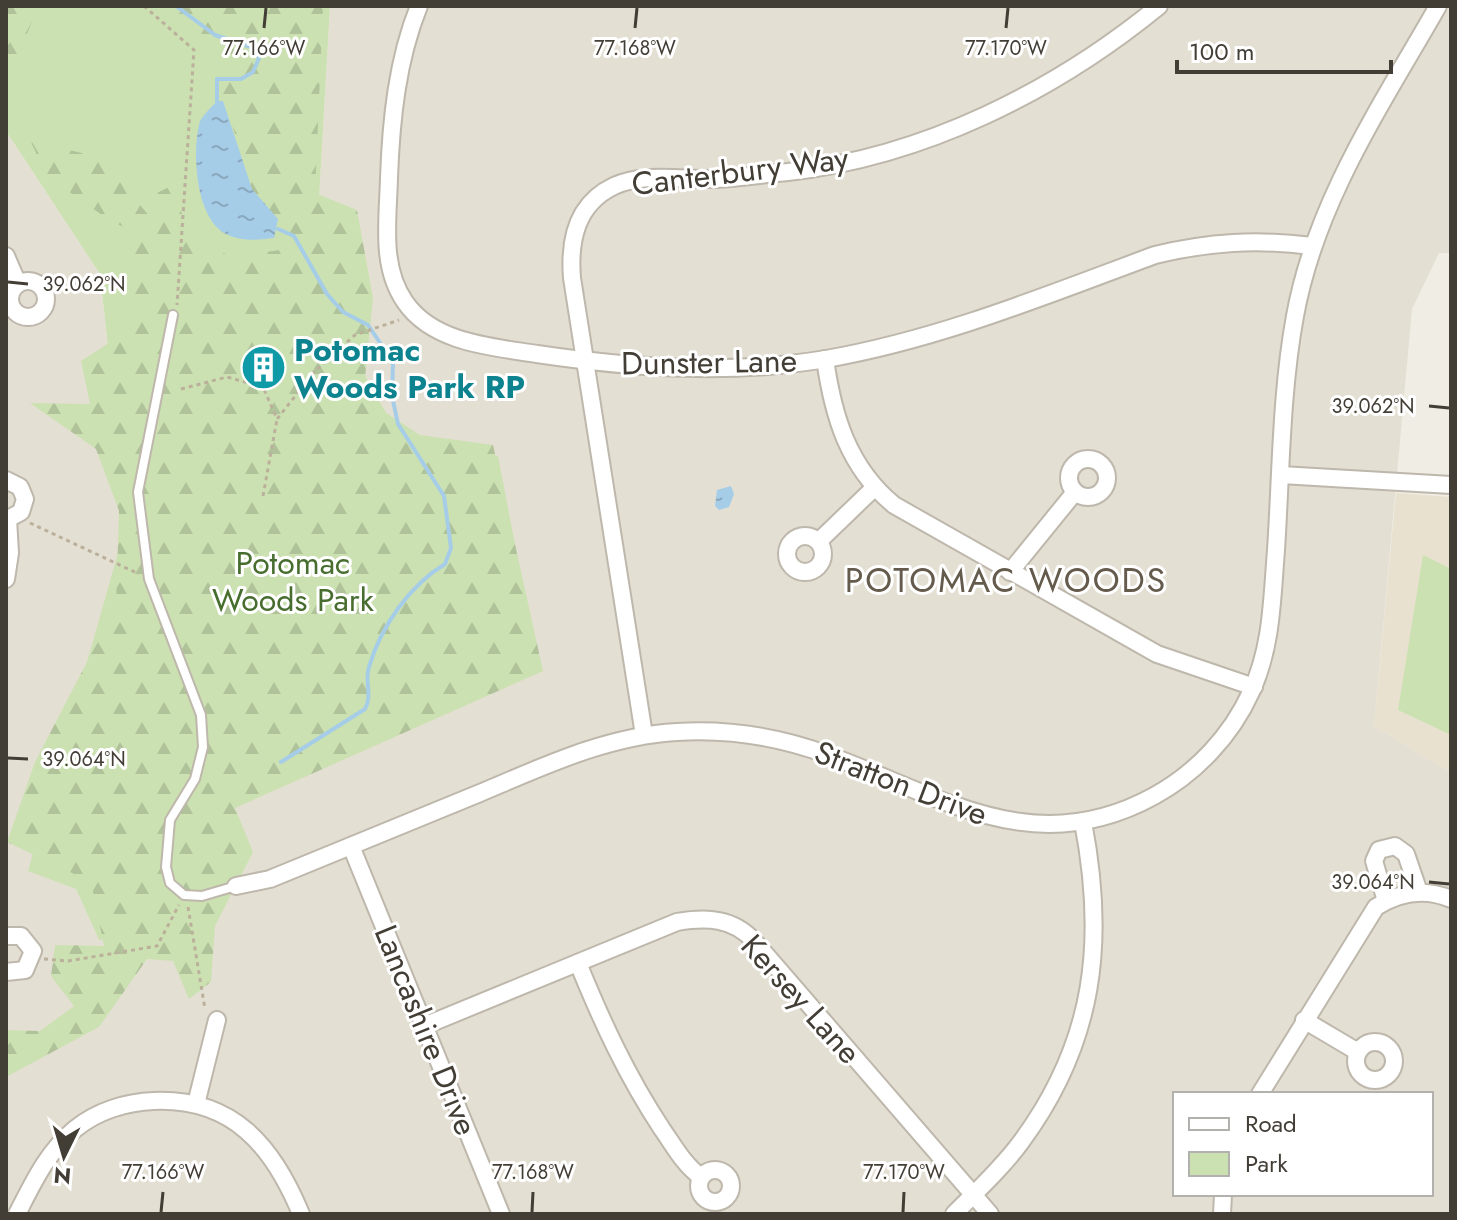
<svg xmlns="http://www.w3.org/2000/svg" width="1457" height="1220" font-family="Jost,sans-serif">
<defs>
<pattern id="forest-firs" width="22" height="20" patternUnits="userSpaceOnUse" patternTransform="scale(2)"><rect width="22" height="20" fill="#cce1b1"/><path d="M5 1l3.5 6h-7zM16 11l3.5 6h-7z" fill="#b0c299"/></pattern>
<pattern id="water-ripples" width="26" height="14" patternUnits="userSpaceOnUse" patternTransform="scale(2)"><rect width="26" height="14" fill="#a6cde8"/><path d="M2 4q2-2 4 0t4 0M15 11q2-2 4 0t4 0" fill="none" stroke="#89a8bd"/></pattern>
</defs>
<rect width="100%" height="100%" fill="#f0ede5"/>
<path fill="#e4dfd3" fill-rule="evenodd" d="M330 6H1451V253H1439L1412 309 1374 726 1451 773V1214H6V131L100 274 127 521 76 889 99 940 406 448 362 370 317 235ZM1175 1094H1431V1194H1175Z"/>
<path fill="#e8e1d0" d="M1396 493 1451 497V773L1374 726Z"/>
<g fill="#cce1b1">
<path d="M6 6H330L317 235 362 370 406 448 498 456 538 665 219 807 147 936 99 940 76 889 28 871 127 521 100 274 6 131Z"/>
<path d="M1423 555 1451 569V735L1398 710Z"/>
</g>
<g fill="url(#forest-firs)">
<path d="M6 6H39L6 82Z"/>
<path d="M167 6H323L315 193 357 210 373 298 363 398 420 435 493 445 543 671 235 808 253 852 215 926 211 982 189 999 173 961 147 959 99 1027 6 1077V1030L40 1031 74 1006 51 976 55 945 104 946 91 882 7 842 35 762 116 606 119 511 96 449 30 403 90 404 81 361 129 330 136 233 109 220 47 176 30 140 101 158 155 223 157 193 169 187 186 222 229 257 280 250 297 243 252 190 207 42Z"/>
</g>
<g fill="url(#water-ripples)">
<path d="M217 101H223L252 189 278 219 274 238C257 240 242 242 226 234 196 219 192 155 199 125 200 117 211 108 217 101Z"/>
<path d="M731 486 734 494 729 507 719 510 715 506 717 490Z"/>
</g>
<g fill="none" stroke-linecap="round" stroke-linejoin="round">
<g stroke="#a6cde8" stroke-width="4">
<path d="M176 6 215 35 254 48 259 58 253 72 241 79H217V101"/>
<path d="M278 229 294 236 327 294 343 312 368 325 393 362 392 396 398 424 444 496 451 548 445 564C410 585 381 626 369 667 364 681 373 695 365 709L281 762"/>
</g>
<defs>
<path id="service" d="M173 315 138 492 149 579 201 715 203 747 195 779 170 820 166 867 170 883 184 895 202 896 236 886"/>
<g id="minor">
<path d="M419 6C397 60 391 121 389 178 388 220 380 266 405 302 433 343 492 347 537 354 632 368 731 375 826 359 940 339 1047 295 1155 255 1209 242 1257 239 1312 246"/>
<path d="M6 256 18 284"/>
<circle cx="28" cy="299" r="18"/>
<path d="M825 359C833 416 848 467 894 505L1157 654 1254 687"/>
<circle cx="1088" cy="478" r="19"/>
<path d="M1281 475 1451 485"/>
<path d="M6 480 20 487 25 499 21 512 6 520"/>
<circle cx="805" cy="554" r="18"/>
<path d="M819 541 874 488"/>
<path d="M1010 572 1075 492"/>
<path d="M6 579 10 553 8 519"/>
<path d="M644 735 572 278C569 241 576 204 614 186 644 172 684 180 716 179 740 178 764 174 788 172 924 157 1055 91 1159 6"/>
<path d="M351 846 501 1214"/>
<path d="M236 886 270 879C340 850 410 821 480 793 544 766 607 736 677 732 728 729 780 737 828 755 941 796 1034 862 1154 796 1196 773 1231 736 1251 692 1272 647 1272 599 1276 550 1281 473 1281 392 1295 316 1316 201 1381 106 1438 6"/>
<path d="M1386 901 1374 861 1379 850 1395 846 1406 854 1419 892"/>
<path d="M6 936H21L33 951 25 970 6 972"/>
<path d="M578 963C602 1022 627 1076 662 1129 674 1146 684 1165 701 1177"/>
<path d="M1304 1020 1358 1052"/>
<path d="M424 1026 677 922C707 917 733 918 754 941L990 1214"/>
<circle cx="1375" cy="1061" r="19"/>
<path d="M1260 1094 1376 907C1400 892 1425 888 1451 899"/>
<path d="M196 1104 217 1020"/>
<circle cx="715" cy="1186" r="16"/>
<path d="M17 1214C33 1183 47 1152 75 1129 97 1111 126 1102 154 1101 233 1098 273 1146 301 1214"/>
<path d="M954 1214C977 1191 1002 1168 1021 1142 1095 1042 1106 941 1083 822"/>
<path d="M1222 1214 1223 1194"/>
</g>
</defs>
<use href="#service" stroke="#beb7ab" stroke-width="12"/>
<use href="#minor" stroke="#beb7ab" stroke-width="20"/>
<g stroke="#bbb09b" stroke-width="3" stroke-dasharray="4 4" stroke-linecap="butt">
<path d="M144 6 194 50 177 305"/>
<path d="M181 389 227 377 263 387 277 419 316 370 355 335 399 320"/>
<path d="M263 496 277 419"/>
<path d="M30 523 139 574"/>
<path d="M188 907 205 1009"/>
<path d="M44 959 68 961 157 946 179 905"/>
</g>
<use href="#service" stroke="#fff" stroke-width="8"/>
<use href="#minor" stroke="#fff" stroke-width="16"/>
</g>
<path fill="none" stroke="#423d35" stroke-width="3" d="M264 28 266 8M635 28 637 8M1006 28 1008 8M8 282 28 284M1429 406 1449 408M8 758 28 759M1429 882 1449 884M161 1212 163 1192M532 1212 533 1192M903 1212 904 1192"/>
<defs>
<symbol id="building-disc" viewBox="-11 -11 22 22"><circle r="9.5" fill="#0f9aa8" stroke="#fff"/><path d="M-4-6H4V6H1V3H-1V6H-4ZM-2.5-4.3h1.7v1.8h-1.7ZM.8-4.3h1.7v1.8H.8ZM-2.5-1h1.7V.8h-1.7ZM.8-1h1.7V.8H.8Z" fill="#fff"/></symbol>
</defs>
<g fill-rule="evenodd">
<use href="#building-disc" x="238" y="342" width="51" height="51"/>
</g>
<g text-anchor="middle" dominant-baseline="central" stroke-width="6" stroke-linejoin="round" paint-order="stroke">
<g font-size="32" fill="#423d35" stroke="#fff">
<text transform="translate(740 171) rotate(-7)">Canterbury Way</text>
<text transform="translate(709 362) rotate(-1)">Dunster Lane</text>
<text transform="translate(901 783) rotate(21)">Stratton Drive</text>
<text transform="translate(801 999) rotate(48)">Kersey Lane</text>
<text transform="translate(426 1030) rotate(68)">Lancashire Drive</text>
</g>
<g font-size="32" font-weight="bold" fill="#0d838f" stroke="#fff" text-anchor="start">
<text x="294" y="350">Potomac<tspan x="294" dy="37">Woods Park RP</tspan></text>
</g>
<g font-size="32" fill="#476d2f" stroke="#fff">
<text x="293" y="563">Potomac<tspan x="293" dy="37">Woods Park</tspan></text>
</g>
<g font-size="34" letter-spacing="2" fill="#645b4d" stroke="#fff">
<text x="1006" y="580">POTOMAC WOODS</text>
</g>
</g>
<g font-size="20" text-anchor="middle" fill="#423d35" stroke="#fff" stroke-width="6" stroke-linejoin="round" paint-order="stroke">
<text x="264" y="55">77.166°W</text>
<text x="635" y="55">77.168°W</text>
<text x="1006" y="55">77.170°W</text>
<text x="84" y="291">39.062°N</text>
<text x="1373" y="413">39.062°N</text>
<text x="84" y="766">39.064°N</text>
<text x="1373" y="889">39.064°N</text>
<text x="163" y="1179">77.166°W</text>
<text x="533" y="1179">77.168°W</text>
<text x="904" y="1179">77.170°W</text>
</g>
<rect width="1457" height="1220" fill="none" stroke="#423d35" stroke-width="16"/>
<rect x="1173" y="1092" width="260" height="104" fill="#ffffff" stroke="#b3b1ae" stroke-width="2"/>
<rect x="1189" y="1118" width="40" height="12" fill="#ffffff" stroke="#b3b1ae" stroke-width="2"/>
<text x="1245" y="1132" font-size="24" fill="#423d35">Road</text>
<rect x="1189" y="1152" width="40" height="24" fill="#cce1b1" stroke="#b3b1ae" stroke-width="2"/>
<text x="1245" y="1172" font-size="24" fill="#423d35">Park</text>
<g transform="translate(64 1156) rotate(185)" stroke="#ffffff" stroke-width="6" paint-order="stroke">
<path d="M0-6L14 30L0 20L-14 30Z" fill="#423d35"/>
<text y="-12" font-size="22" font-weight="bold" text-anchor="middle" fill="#423d35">N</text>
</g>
<path d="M1177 60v12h214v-12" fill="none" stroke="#423d35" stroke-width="4"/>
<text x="1189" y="60" font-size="24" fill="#423d35" stroke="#ffffff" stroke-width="6" paint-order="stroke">100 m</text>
</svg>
